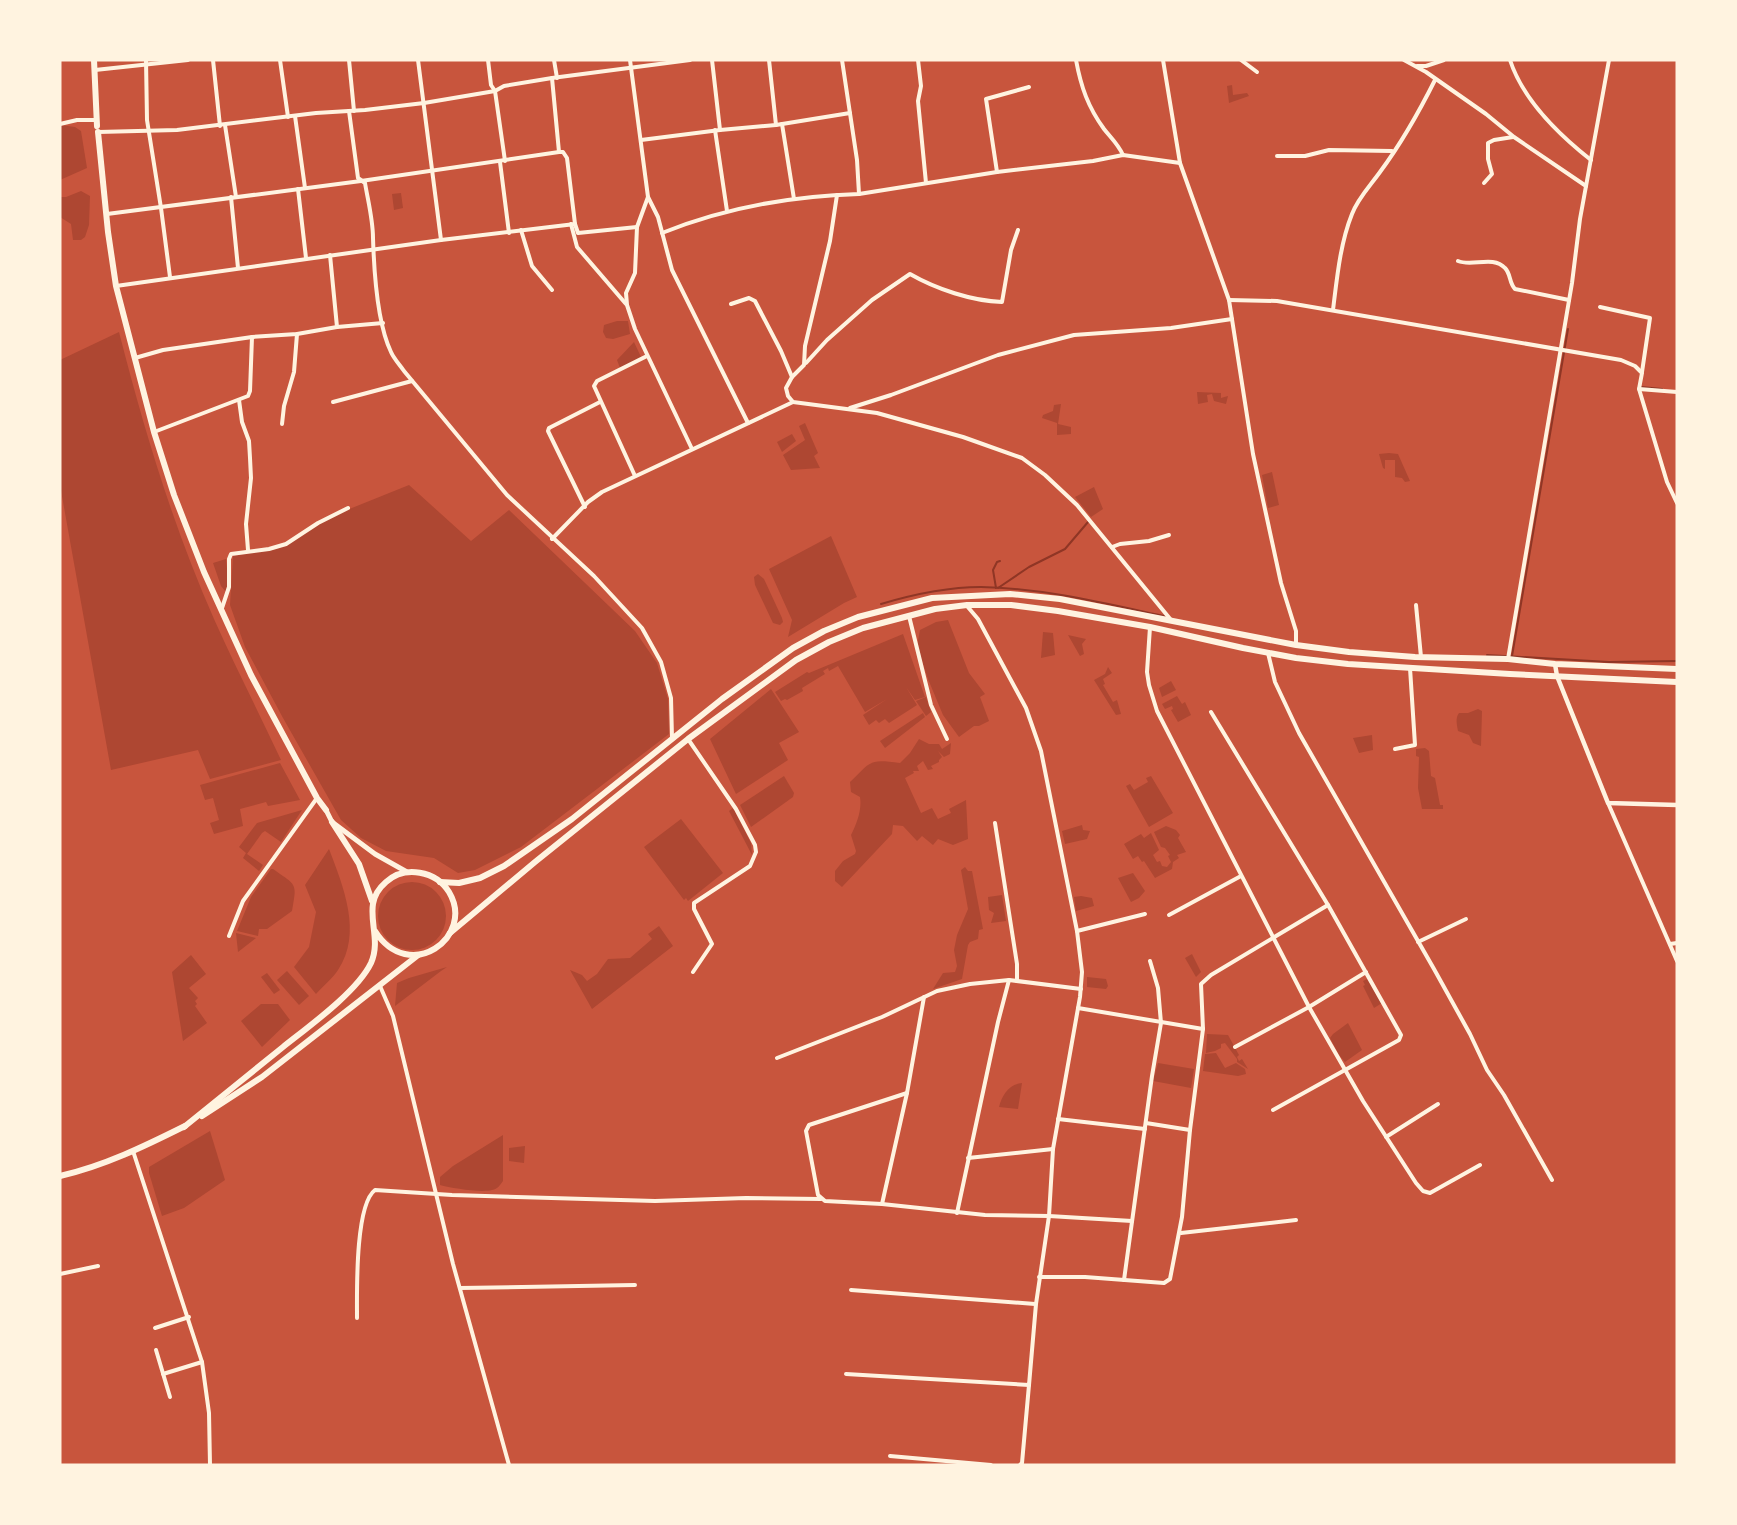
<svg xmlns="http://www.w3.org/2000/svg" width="1737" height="1525" font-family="Karla,sans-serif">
<rect width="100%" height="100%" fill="#c8553d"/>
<g fill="#ae4732">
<path d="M1232 85 1233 95 1247 93 1249 96 1229 103 1227 86Z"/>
<path d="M60 125 75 127 81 131 87 168 60 180Z"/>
<path d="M81 191 90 196 89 225 85 237 81 240H73L71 224 60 217V197H66Z"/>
<path d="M401 193 403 208 394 210 392 194Z"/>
<path d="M617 321H628L630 334 613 339 606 338 603 332 604 325Z"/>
<path d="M119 332C144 430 173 526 214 619 235 666 259 713 281 760L210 779 198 750 111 770 60 485V360Z"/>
<path d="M634 342 641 357 620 368 617 360Z"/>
<path d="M1197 392 1221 393V398L1228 396 1226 404 1214 401 1212 394 1207 395 1208 402 1198 404Z"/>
<path d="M1061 404 1058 424 1071 427V434L1057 435V423L1042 418 1043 415 1053 411 1054 405Z"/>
<path d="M805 423 818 453 814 456 820 468 791 470 783 455 805 440 799 426Z"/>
<path d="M792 434 796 441 782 452 777 442Z"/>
<path d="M1389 453 1398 454 1410 481 1405 482 1402 478 1395 477V460H1385V469L1383 468 1379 454Z"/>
<path d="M1272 472 1279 505 1268 508 1262 475Z"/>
<path d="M409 485 471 541 509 510 635 631 657 663 668 699 669 734 521 847 475 870 458 873 434 858 386 851 361 838 341 820 283 718 245 647 230 605 233 556 287 546 303 534 337 514Z"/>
<path d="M1094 487 1103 509 1091 517 1075 497Z"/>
<path d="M831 536 857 597 844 603 788 637 792 620 769 569Z"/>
<path d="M226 559 228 578 226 592 221 586 213 563Z"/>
<path d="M758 574 764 579 782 618 783 622 780 625 773 623 755 585 754 577Z"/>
<path d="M948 620 969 673 985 694 980 697 989 721 979 726H974L959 737 943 715 928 679 917 646 920 630 936 622Z"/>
<path d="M1043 632 1053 633 1055 655 1041 658Z"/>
<path d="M903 634 925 697 915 700 906 687 917 705 889 723 885 719 879 723 876 720 869 725 863 715 887 699 865 712 838 666 829 671 828 668 823 671 825 674 802 688 803 691 787 700 785 699 781 701 775 692 807 672 809 673Z"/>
<path d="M1068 635 1086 639 1082 644 1084 654 1080 656Z"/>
<path d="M1108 667 1112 673 1103 679 1105 684 1103 685 1113 702 1117 700 1121 714 1116 715 1094 680 1105 674Z"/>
<path d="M1171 681 1176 690 1162 697 1159 688Z"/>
<path d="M771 689 799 732 779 743 788 760 736 794 710 739Z"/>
<path d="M1177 696 1182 704 1185 702 1191 715 1178 722 1171 710 1173 709 1172 706 1165 709 1162 704Z"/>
<path d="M926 697 931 712 926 716 916 701Z"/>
<path d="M1478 709 1482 711 1481 746 1473 743 1469 735 1458 731C1457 725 1455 718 1459 713H1468Z"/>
<path d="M923 713 925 717 885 748 880 741Z"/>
<path d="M1372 735 1373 750 1359 753 1353 738Z"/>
<path d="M919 739 929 744H939L942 749 951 743 950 754 944 757 938 751 942 757 939 760V762L931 766 933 769 928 770 923 761 917 766 919 771H913L914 773 905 778 921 813 932 808 938 819 951 813 949 809 966 800 968 839 953 845 938 839 933 845 922 836 917 841 903 826 893 825 892 834 842 887 835 881V871L843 861 855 854 856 851 851 835C857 823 862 810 860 797L851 792 850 782C872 761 868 759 900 763L910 753Z"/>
<path d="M1425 748 1429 751 1431 776 1435 778 1440 805H1443V809H1422L1418 788 1419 757 1416 756V749Z"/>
<path d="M280 763 300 800 268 806 266 802 240 809 243 826 214 834 210 823 219 820 213 798 205 800 200 785Z"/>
<path d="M784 776 794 793 793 797 751 827 740 805Z"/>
<path d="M1151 776 1173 813 1149 827 1126 786 1130 784 1134 790 1148 782 1146 778Z"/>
<path d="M733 808 751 843 752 855 729 811Z"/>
<path d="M302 810 281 842 265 831 262 833 247 854 263 865 259 871 243 858 246 853 239 847 257 823Z"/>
<path d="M681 819 723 873 688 901 686 898 684 900 644 847Z"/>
<path d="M1082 825 1083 830 1090 831 1087 839 1065 844 1062 831Z"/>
<path d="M1166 826 1176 830 1180 835 1178 838 1186 852 1177 855 1179 858 1173 862 1172 869 1155 878 1144 861 1142 862 1138 856 1133 859 1124 844 1141 834 1144 838 1151 833 1159 850 1153 855 1157 862 1160 861 1162 866 1167 867 1171 862 1168 856 1170 855 1165 848 1161 847 1154 832Z"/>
<path d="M329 849C343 886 363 933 338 970 333 978 323 986 316 994L294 967 309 947 316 912 305 885Z"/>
<path d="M965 867 968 871H972L983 929 979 930 978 939 970 942 968 945 962 979 933 989 943 973 955 972 957 966 954 950 957 935 968 909 961 870Z"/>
<path d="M271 869H273C297 886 297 882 292 911L267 929H259L258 936 237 931 251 897Z"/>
<path d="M1133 873 1145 891 1139 898 1131 902 1118 878Z"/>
<circle cx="412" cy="916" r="34"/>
<path d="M1002 895 1006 921 991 923 994 913 989 910 988 897Z"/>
<path d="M1081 896 1092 898 1094 906 1076 911 1074 897Z"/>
<path d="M659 926 673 946 592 1009 570 970 582 975 587 981 597 974 608 959 630 958 652 939 648 934Z"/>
<path d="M236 933 256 938 238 952Z"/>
<path d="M1192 954 1201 972 1196 977 1185 958Z"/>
<path d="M191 955 206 974 189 988 198 998 195 1001 197 1004 195 1006 207 1023 183 1041 172 972Z"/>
<path d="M447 967 441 971 395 1006 397 983 409 978Z"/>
<path d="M287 971 309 996 299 1005 277 980Z"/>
<path d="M267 973 280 990 274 994 261 977Z"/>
<path d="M1087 977 1106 979 1108 986 1106 989 1087 987Z"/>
<path d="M1367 979 1382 1003 1374 1008 1363 986 1365 985 1363 981Z"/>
<path d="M261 1004H278L290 1020 262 1047 241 1021Z"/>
<path d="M1348 1023 1362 1050 1345 1062 1339 1055 1330 1038 1333 1034Z"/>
<path d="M1207 1034 1228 1035 1239 1055 1237 1057 1239 1061 1242 1059 1248 1069 1237 1062V1059L1225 1043 1221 1044V1048L1215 1051 1206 1053Z"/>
<path d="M1216 1053 1225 1068 1236 1063 1245 1069 1246 1074 1238 1076 1203 1071 1205 1054Z"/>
<path d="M1158 1063 1194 1069 1191 1088 1153 1081Z"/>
<path d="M1022 1083 1018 1109 999 1107C1002 1095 1009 1084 1022 1083Z"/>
<path d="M210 1131 225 1180 184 1208 162 1216 149 1173V1167Z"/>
<path d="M503 1135V1181C500 1185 498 1189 492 1190 481 1193 451 1188 440 1185V1177L453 1166Z"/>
<path d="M525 1146 524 1163 509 1161V1148Z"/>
</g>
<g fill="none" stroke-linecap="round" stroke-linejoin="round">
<g stroke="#8f3625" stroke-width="2">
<path d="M1641 387 1662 389"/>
<path d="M996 588 993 570 997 562 1000 561"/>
<path d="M998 588 1029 567 1065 549 1088 522"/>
<path d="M881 604C911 595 950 587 981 587 1043 588 1104 603 1164 616"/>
<path d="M1487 655 1609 662 1677 661"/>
<path d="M1512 656 1568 329"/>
</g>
<g stroke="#fff3e0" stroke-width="4">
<path d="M146 60 147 120 161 208 170 277"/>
<path d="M213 60 220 126"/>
<path d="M280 60 288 117"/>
<path d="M349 60 354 111"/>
<path d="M418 60 441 240"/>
<path d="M488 60 491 85 495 91 505 161"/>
<path d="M554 60 557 78"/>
<path d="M630 60 648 197 637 227 635 273 626 293 627 305 635 329 692 449"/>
<path d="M712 60 720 130"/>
<path d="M769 60 776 125"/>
<path d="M842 60 857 160 859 194"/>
<path d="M918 60 921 86 918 101 926 183"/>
<path d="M1076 60C1081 87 1088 107 1104 129 1111 138 1118 144 1123 155"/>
<path d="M1163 60 1180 163 1229 300 1253 454 1281 583 1296 631V645"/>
<path d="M1241 60 1257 72"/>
<path d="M1404 60 1426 72 1486 114 1514 137 1586 186"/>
<path d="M1510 60C1523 100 1558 134 1591 160"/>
<path d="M1417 66H1426L1444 60"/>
<path d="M95 70 188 60"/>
<path d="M552 78 559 152"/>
<path d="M349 111 358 178 365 183C368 201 373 220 373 238 374 271 377 323 391 352 394 359 400 365 404 371L507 495 594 576 642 628 661 662 671 698 672 738"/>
<path d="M295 116 305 188"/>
<path d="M60 124 77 120H96"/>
<path d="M782 124 794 199"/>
<path d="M225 125 236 197"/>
<path d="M715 130 727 211"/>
<path d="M98 132 177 130 316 113 365 110 424 103 495 91 504 86 552 78 690 60"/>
<path d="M641 140 720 130 776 125 850 113"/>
<path d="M559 152H563L567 158 575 224 578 233 637 227"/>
<path d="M1277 156H1305L1329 150 1392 151"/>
<path d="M500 162 509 233"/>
<path d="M997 172 986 99 1029 87"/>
<path d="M1484 183 1492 174 1488 159V143L1494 140 1513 137"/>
<path d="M298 189 306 258"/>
<path d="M837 195 830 241 805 346 804 365 792 377 786 388 788 396 793 402 877 413 963 437 1022 458 1045 475 1077 505 1171 620"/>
<path d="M231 197 238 268"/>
<path d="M648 197 658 217 672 270 748 423"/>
<path d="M107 214 361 181 559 152"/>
<path d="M571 224 577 247 626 304"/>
<path d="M521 230 532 266 552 290"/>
<path d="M662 233C724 208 792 196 859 194L997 172 1093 161 1123 155 1180 163"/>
<path d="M330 255 337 327"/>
<path d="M1458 261C1472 267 1493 255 1505 268 1511 274 1509 283 1515 289L1569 300"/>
<path d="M116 286 441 240 575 224"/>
<path d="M1229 300 1277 301 1621 360 1635 366 1642 373 1639 389 1667 482 1677 503"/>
<path d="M731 304 749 298 755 301 781 351 792 377"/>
<path d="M1600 307 1650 318 1642 372"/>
<path d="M1333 310C1337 278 1340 244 1352 214 1358 198 1370 186 1380 172 1400 145 1420 110 1435 80"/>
<path d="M135 358 163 350 252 337 297 334 337 327 383 323"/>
<path d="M806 363 827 340 872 300 910 274C936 289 972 301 1002 302L1011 250 1018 230"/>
<path d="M1639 389 1677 392"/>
<path d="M239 400 242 422 249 441 250 458 251 478 246 524 248 550"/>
<path d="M333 402 412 381"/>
<path d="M850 408 891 395 998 355 1074 335 1171 328 1232 319"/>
<path d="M282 424 284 406 294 372 297 334"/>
<path d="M154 432 248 396 250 391 252 337"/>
<path d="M635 476 594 386 597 381 647 356"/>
<path d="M585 507 548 431 549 428 600 402"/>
<path d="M552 539 588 502 602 492 793 402"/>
<path d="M1112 547 1120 544 1149 541 1169 535"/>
<path d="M1416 605 1421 657"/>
<path d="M222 608 229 587V559L231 554 269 549 286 544 318 523 348 508"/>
<path d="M909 616 931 705 947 739"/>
<path d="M1150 627 1147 672 1149 685 1157 711 1309 1007 1363 1101 1416 1183 1423 1191 1430 1193 1480 1165"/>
<path d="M1268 653 1275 682 1299 733 1434 969 1470 1034 1487 1070 1504 1095 1552 1180"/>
<path d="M1508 659 1572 283 1580 219 1609 60"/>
<path d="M1211 712 1328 905 1401 1035 1399 1040 1273 1110"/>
<path d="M688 739 736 809 755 845 756 852 750 866 694 903V909L712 944 693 972"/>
<path d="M1395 749 1415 745 1410 668"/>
<path d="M1608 803 1677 961"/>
<path d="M995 823 1017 964V981"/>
<path d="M1169 915 1241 876"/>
<path d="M1077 931 1145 914"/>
<path d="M229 936 243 901 317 798"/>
<path d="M1418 942 1466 919"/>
<path d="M1670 944 1677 943"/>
<path d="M380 986 393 1016 453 1264 509 1465"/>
<path d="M1078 1008 1203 1029"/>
<path d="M1235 1047 1309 1007 1366 972"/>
<path d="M777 1058 882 1017 937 991 970 984 1009 980 1081 989"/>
<path d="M907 1093 809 1125 806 1131 818 1195 825 1201 882 1204 985 1215 1049 1216 1132 1221"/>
<path d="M1058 1119 1145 1129"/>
<path d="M1146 1123 1190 1130"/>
<path d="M1386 1137 1438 1104"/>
<path d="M133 1151 202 1362 209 1413 210 1465"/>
<path d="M968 1158 1053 1149"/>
<path d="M882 1204 907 1093 924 997"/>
<path d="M957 1213 998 1022 1009 980"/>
<path d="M1181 1233 1296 1220"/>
<path d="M60 1274 98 1266"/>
<path d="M1039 1277H1085L1164 1283 1170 1279 1182 1217 1190 1130 1203 1029 1201 984 1211 975 1328 905"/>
<path d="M1124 1280 1152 1076 1161 1023 1158 988 1150 961"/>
<path d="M460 1288 635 1285"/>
<path d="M851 1290 1035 1304"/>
<path d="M357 1318C357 1292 355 1205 375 1190L452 1195 655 1201 746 1198 821 1199"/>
<path d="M155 1328 189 1317"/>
<path d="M156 1350 170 1397"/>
<path d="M163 1374 202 1362"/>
<path d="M846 1374 1029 1385 1036 1304 1049 1216 1053 1149 1080 997 1082 972 1077 931 1041 751 1026 708 978 619 967 606"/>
<path d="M890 1456 991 1465"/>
<path d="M1020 1465 1022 1463 1029 1385"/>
</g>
<path stroke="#fff3e0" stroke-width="4.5" d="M1555 664 1557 676 1608 803 1677 805"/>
<path stroke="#fff3e0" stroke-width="5" d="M326 810 332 822 375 854 407 872"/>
<g stroke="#fff3e0" stroke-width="6">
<path d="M94 60 97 126"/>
<path d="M98 132 108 232 116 286 154 432 174 495 204 572 251 675 317 798 326 810"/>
<path d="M332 822 359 864 372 901"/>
</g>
<g stroke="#fff3e0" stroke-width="6">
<path d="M440 882 459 883 480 878 504 866 572 819 722 699 793 648 824 631 858 617 932 598 1010 594 1060 599 1296 645 1349 652 1415 657 1508 659 1555 664 1677 669"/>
<path d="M450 933 535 862 688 739 796 660 829 642 863 628 935 609 967 605H1011L1058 611 1150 627 1243 648 1296 658 1348 664 1510 674 1677 682"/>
<path d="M202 1116 262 1077 417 956"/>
<path d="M184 1127C217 1100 250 1074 283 1047 308 1027 357 992 371 963 384 934 358 906 386 882 405 865 436 871 449 892 476 937 409 985 375 931"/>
<path d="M60 1176C104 1166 145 1146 185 1126"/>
</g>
</g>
<rect width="1737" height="1525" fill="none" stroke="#fff3e0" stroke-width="123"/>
</svg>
